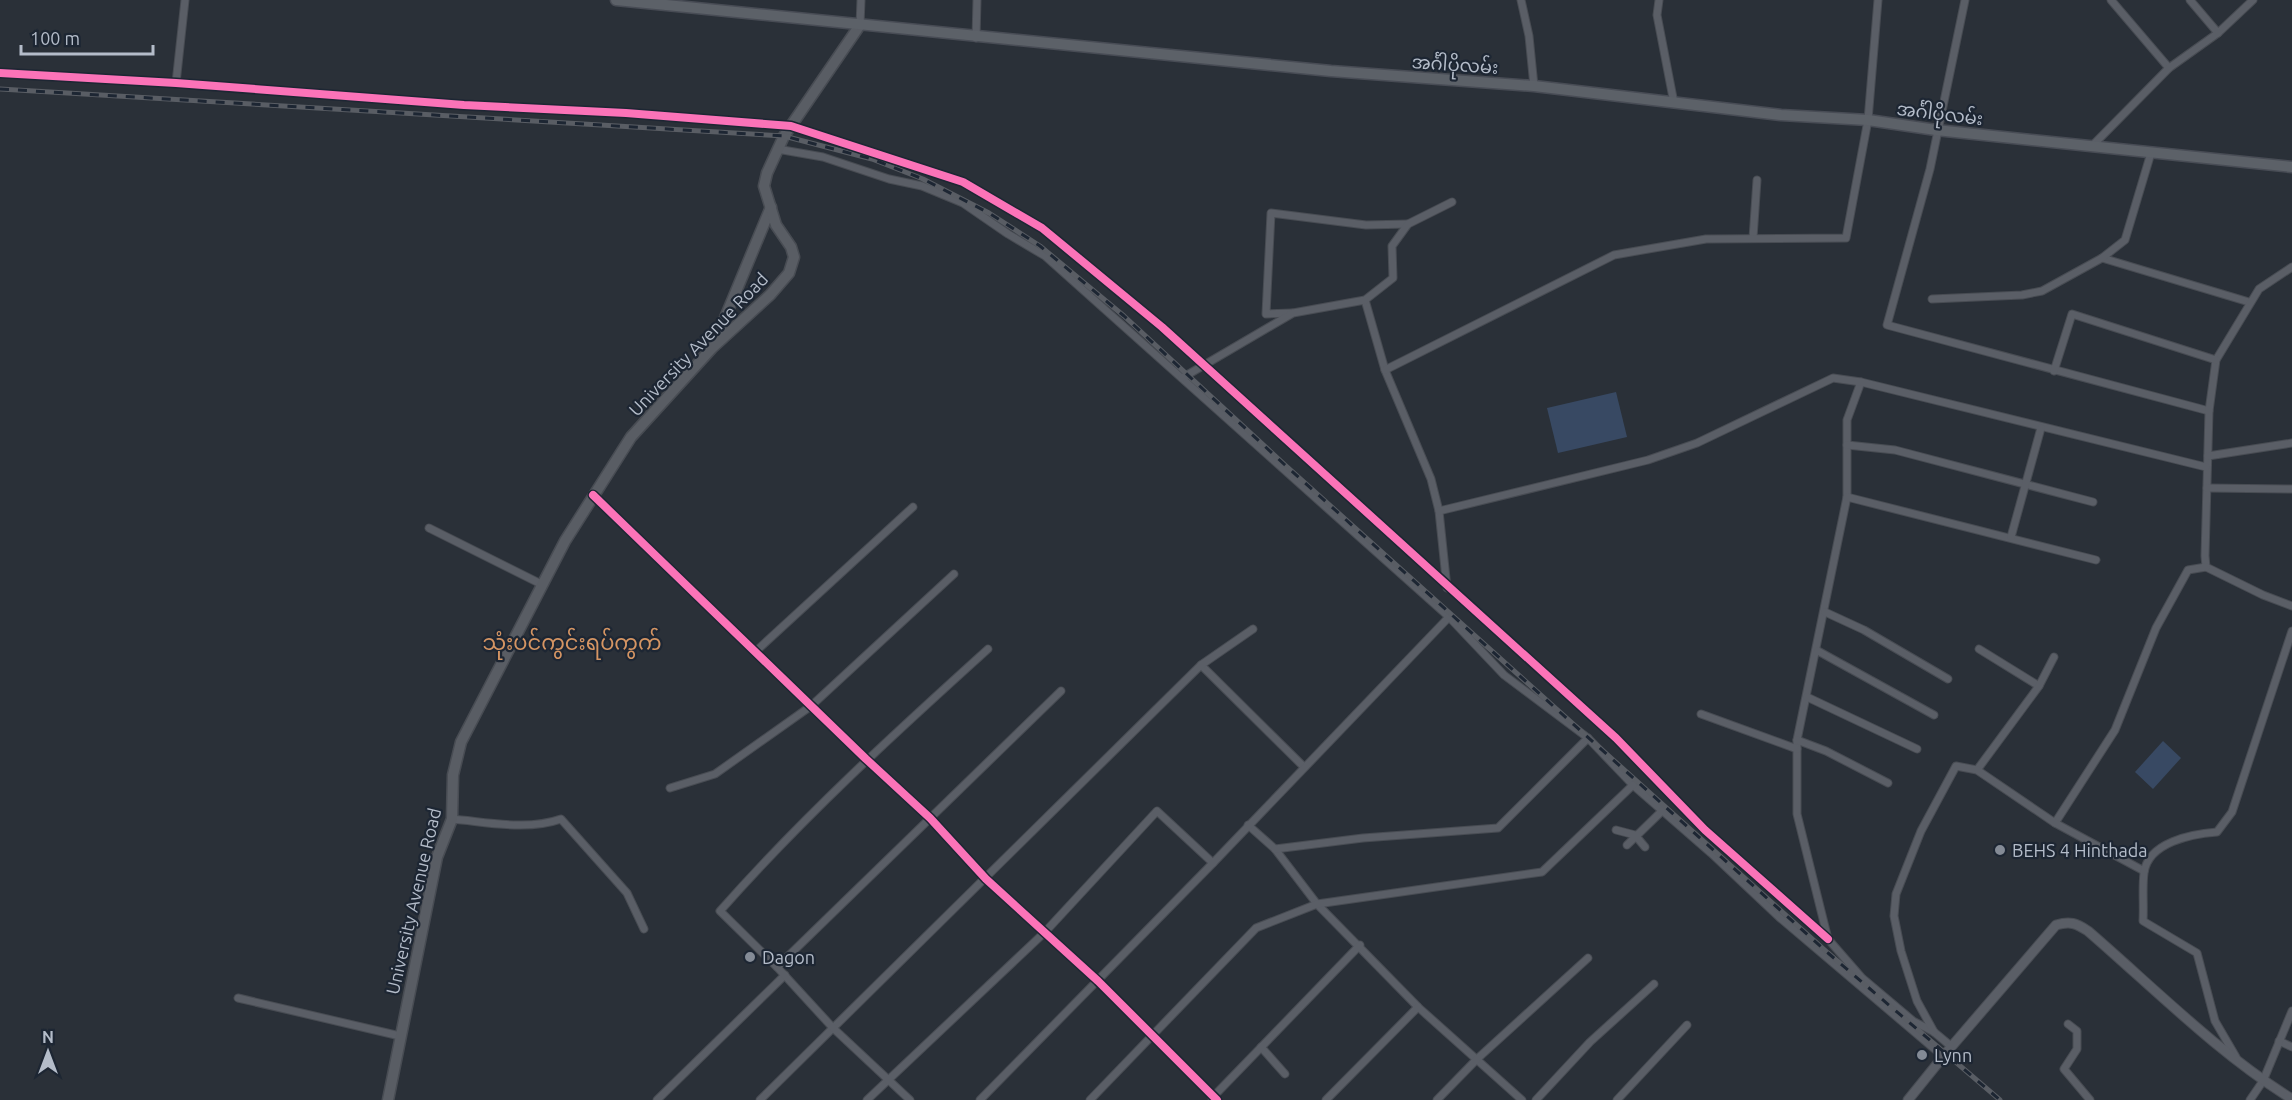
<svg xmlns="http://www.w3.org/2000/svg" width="2292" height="1100" font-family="Ubuntu,'Noto Sans Myanmar',sans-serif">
<rect width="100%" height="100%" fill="#2a3038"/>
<g fill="#384963">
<path d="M1616 392 1627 437 1558 453 1547 408Z"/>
<path d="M2163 741 2181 758 2153 789 2135 772Z"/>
</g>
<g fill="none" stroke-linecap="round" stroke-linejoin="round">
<defs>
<g id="minor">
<path d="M1521 0 1529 36 1534 86"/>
<path d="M1659 0 1657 15 1674 103"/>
<path d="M1965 0 1930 169 1887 325 2209 411"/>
<path d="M2111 0 2169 68"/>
<path d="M2190 0 2218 33 2253 0"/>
<path d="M860 25 861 0"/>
<path d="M976 38 977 0"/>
<path d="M0 73 176 83 464 105 626 113 791 126 963 182 1042 228 1162 327 1616 738 1705 830 1828 939"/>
<path d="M176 83 185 0"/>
<path d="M2092 146 2169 68 2218 33"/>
<path d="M777 149 823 157 889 179 922 186 963 203 1008 234 1045 256 1449 617 1504 675 1588 738 1633 785 1711 853 1779 917 1944 1057"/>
<path d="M1753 238 1757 180"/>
<path d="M2102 258 2249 302"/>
<path d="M2292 267 2259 289 2216 360 2209 411 2205 556 2206 567 2263 595 2292 606"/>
<path d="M1932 299 2022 295 2042 291 2102 258 2125 240 2151 153"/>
<path d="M1365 300 1385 370 1431 479 1439 511 1447 588"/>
<path d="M1292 313 1266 314 1271 213 1366 225 1408 224"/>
<path d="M1385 370 1614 255 1706 239 1846 238 1868 120 1878 0"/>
<path d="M2054 371 2072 314 2216 360"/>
<path d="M1182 378 1293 313 1365 300 1393 278 1392 246 1408 224 1452 202"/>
<path d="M1861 382 1847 420V497L1797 740V814L1828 939 1862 978 1913 1021 1934 1032 1952 1047"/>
<path d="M1847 445 1895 450 2093 502"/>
<path d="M2208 456 2292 443"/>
<path d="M2207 488 2292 489"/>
<path d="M593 495 866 759 930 818 986 879 1098 981 1217 1100"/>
<path d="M1847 497 2096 560"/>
<path d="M1439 511 1648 460 1697 443 1833 378 1861 382 2206 467"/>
<path d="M429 528 541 584"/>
<path d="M2011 537 2041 428"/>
<path d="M1825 612 1864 630 1948 679"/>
<path d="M1979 649 2039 686"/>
<path d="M1818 651 1934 715"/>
<path d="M755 652 913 507"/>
<path d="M1201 665 1304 767"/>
<path d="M1807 697 1917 749"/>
<path d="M1701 714 1797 749"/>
<path d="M1797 740 1826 751 1888 783"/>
<path d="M1977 770 2039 686 2054 657"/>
<path d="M670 788 715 774 811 706 954 574"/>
<path d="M452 819C487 822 527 831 561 819L627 893 644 929"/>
<path d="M2055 823 2115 730 2156 628 2188 570 2206 567"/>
<path d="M1248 825 1275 849 1317 904 1418 1007 1522 1100"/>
<path d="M1616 830 1635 835 1645 847"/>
<path d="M1627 845 1663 810"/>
<path d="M1275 849 1363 838 1498 828 1588 738"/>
<path d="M777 967 1061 691"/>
<path d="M238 998 400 1036"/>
<path d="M2068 1024 2077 1031V1049L2064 1069 2090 1100"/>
<path d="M1934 1032 1917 1001 1901 951 1894 916 1896 894 1921 831 1956 766 1977 770 2055 823 2144 871"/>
<path d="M2279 1041 2292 1047"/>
<path d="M1261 1047 1285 1074"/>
<path d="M2236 1057 2215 1021 2197 953 2143 921C2144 905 2142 888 2144 873 2148 842 2192 834 2217 832L2232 812 2292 631"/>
<path d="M1212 1098 1360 945"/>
<path d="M657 1100 785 975"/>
<path d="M760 1100 1201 665 1253 629"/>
<path d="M867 1100 1045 932 1157 811 1213 863"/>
<path d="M910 1100 833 1028 777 967 720 911C803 817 895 733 988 649"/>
<path d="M980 1100 1213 863 1449 617"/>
<path d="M1090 1100 1256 928 1317 904 1542 872 1633 785"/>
<path d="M1326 1100 1418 1007"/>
<path d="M1437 1100 1477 1059 1588 958"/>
<path d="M1536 1100 1590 1042 1654 984"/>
<path d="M1617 1100 1687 1025"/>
<path d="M2250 1100 2263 1081 2292 1011"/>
</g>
<path id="tertiary" d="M1908 1100 1946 1053 2056 925C2070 921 2076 923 2088 931 2154 988 2218 1053 2292 1099"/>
<g id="secondary">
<path d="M715 342 771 207"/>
<path d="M388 1100 437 857 452 819 453 775 461 742 565 541 631 437 712 348 770 295 789 273 794 257 791 247 776 225 764 186 767 173 784 136 860 25"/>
</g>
<path id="primary" d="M616 0 1331 71 1534 86 1781 115 1868 120 1936 130 2292 167"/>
</defs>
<use href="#minor" stroke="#484c53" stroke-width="9"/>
<use href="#tertiary" stroke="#484c53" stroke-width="11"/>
<use href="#secondary" stroke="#484c53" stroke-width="13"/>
<use href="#primary" stroke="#484c55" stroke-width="13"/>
<use href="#minor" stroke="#5a5e66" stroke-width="7"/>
<use href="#tertiary" stroke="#5a5e66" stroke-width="9"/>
<use href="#secondary" stroke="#595d64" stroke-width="10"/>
<use href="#primary" stroke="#5c6168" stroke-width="10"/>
<defs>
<path id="rail" d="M0 89 784 136 872 159 923 179 989 213 1040 246 1124 316 1285 465 1828 953 2000 1100"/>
</defs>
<use href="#rail" stroke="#595d64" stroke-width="5"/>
<use href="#rail" stroke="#1d2633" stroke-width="3" stroke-dasharray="9" stroke-linecap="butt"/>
<defs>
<g id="cycleway">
<path d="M0 73 176 83 464 105 626 113 791 126 963 182 1042 228 1162 327 1616 738 1705 830 1828 939"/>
<path d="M593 495 866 759 930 818 986 879 1098 981 1217 1100"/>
</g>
</defs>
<use href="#cycleway" stroke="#1d2633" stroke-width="11"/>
<use href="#cycleway" stroke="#fb73b8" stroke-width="8"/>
</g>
<g fill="#848b96" stroke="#1d2633" stroke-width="2">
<circle cx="2000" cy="850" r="6"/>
<circle cx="750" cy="957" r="6"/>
<circle cx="1922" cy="1055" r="6"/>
</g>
<g text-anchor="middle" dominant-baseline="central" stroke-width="4.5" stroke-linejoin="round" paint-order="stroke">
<g font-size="18" fill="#b4bcc9" stroke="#1d2633">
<text transform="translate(1455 64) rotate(4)">အင်္ဂါပိုလမ်း</text>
<text transform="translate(1940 113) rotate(7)">အင်္ဂါပိုလမ်း</text>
<text transform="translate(698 344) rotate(-46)">University Avenue Road</text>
<text transform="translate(413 901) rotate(-77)">University Avenue Road</text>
</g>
<g font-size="18" fill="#b4bcc9" stroke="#1d2633" text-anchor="start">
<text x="2012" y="850">BEHS 4 Hinthada</text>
<text x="762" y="957">Dagon</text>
<text x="1934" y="1055">Lynn</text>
</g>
<g font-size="21" fill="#d59563" stroke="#1d2633">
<text x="572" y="642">သုံးပင်ကွင်းရပ်ကွက်</text>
</g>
</g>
<g transform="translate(48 1052)" stroke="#1d2633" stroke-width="4.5" paint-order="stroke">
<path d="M0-4.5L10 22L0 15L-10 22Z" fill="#b4bcc9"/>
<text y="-9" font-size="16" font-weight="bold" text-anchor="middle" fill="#b4bcc9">N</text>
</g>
<path d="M21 45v9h132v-9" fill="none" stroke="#b4bcc9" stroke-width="3"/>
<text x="30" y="45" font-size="18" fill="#b4bcc9" stroke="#1d2633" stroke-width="4.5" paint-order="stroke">100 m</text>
</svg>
